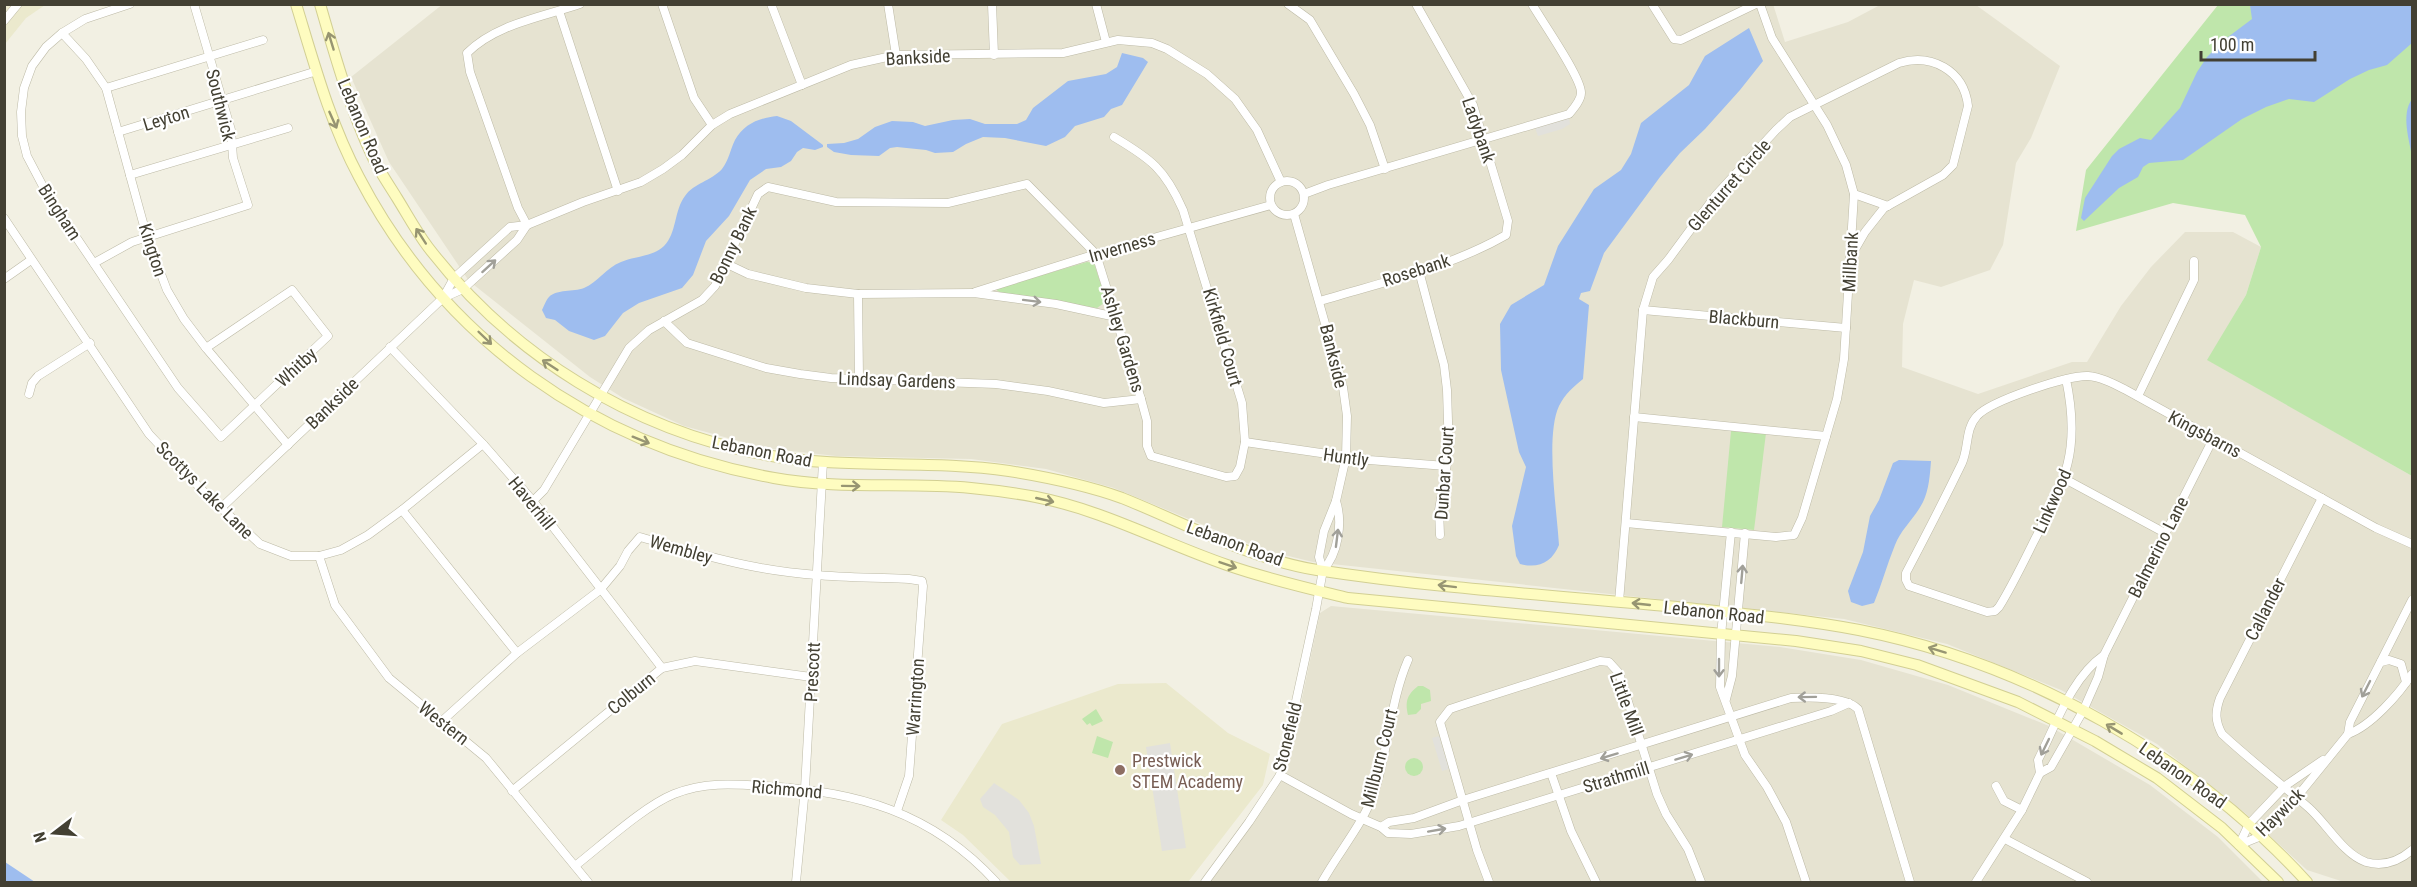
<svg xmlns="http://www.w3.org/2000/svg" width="2417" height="887" font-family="'Roboto Condensed',sans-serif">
<rect width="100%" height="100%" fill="#f2f0e3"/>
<g fill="#e6e3d1">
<path d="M443 4H1773L1785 42 1848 22 1880 5H1976L2060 66 2031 138 2016 163 2003 245 1990 270 1941 287 1914 280 1903 324 1902 367 1978 394 2072 362H2087L2121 306 2151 267 2185 232H2233L2261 247 2246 295 2208 360 2412 476V882H2344L2307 870 2245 813 2157 744 2061 690 1947 644 1844 619 1313 562 1264 550 1114 488 1046 469 971 459 836 456 765 448 684 426 623 398 590 377 469 281 389 162 351 77Z"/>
<path d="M1331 606 1780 647 1861 660 1948 685 2049 726 2150 785 2218 837 2263 882H1209L1286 774 1320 613Z"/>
</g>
<g fill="#ebe9cd">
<path d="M4 5H45L26 18 5 44Z"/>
<path d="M1166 683 1228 733 1270 754 1263 785 1188 882H1011L963 835 941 820 1002 724 1118 684Z"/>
</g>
<g fill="#bfe6ab">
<path d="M2218 5H2412V476L2207 360 2246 295 2261 247 2245 215 2173 203 2076 231 2086 170Z"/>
<path d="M1087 262 1094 263 1106 300 1104 303 1097 308 1001 293 995 289Z"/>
<path d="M1731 431 1766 433 1754 530 1722 527Z"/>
<path d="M1418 686H1423L1430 690 1431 701 1421 704V709L1416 714 1408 715C1405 701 1407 695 1418 686Z"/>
<path d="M1096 709 1103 721 1092 726 1090 723 1087 725 1082 719Z"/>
<path d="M1097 736 1113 742 1108 758 1092 753Z"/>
<circle cx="1414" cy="767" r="9"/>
</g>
<g fill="#e2e1dc">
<path d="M1569 118 1570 124 1562 129 1538 136 1535 128Z"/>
<path d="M1439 736 1449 769 1442 771 1432 738Z"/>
<path d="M1170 743 1186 848 1162 851 1146 747Z"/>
<path d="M994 783 1019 800 1029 813 1034 826 1041 864 1020 865 1013 857 1009 832 995 815 983 807 980 799Z"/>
</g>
<g fill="#9ebdef">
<path d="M2250 5H2412V43L2387 65 2369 70 2350 79 2314 102 2289 99 2266 107 2242 119 2183 160 2149 163 2143 167 2138 177 2119 188 2084 221 2081 218 2085 198 2112 156 2119 149 2140 138 2151 140 2180 108 2197 72 2207 57 2224 40 2252 19Z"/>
<path d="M1749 28 1763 61 1740 90 1705 129 1680 153 1660 177 1604 253 1590 291 1581 293 1579 299 1589 305 1583 379C1573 387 1565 394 1559 406 1545 436 1557 511 1559 545 1552 562 1539 569 1520 564L1516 556 1512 526 1526 467 1519 452 1501 370 1500 324 1511 305 1544 285 1558 246 1594 189 1621 170 1631 154 1641 123 1689 85 1705 56Z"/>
<path d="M1122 53 1143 58 1148 62 1122 105 1111 109 1104 117 1075 126 1065 137 1046 146 1005 138 983 137 966 144 953 152 935 153 926 150 897 147 890 148 879 156 851 155 834 152 827 147V144L844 143 858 139 875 127 892 121 913 122 925 126 953 120 970 119 985 124H1017L1026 120 1033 108 1068 81 1106 74 1117 67Z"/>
<path d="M2412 99V156C2409 139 2401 114 2412 99Z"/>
<path d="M777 116 791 121 823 145V147L815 150 803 148 797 152 791 161 781 167 766 169 750 180 729 216 706 241 693 275 682 288 639 303 623 313 605 336 594 340 569 331 555 320 546 318 542 310C544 306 546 300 549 297 557 289 573 292 584 288 598 282 606 268 621 262 635 256 652 257 664 246 677 233 674 210 685 196 694 183 711 181 722 169 729 160 730 150 735 140 744 124 759 118 777 116Z"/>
<path d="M1899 460 1931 461C1930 474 1929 490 1923 502 1915 518 1901 529 1895 545 1887 564 1882 584 1874 603L1862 606 1851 602 1848 591 1863 552 1870 516 1879 500 1893 463Z"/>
<path d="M5 862 35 882H5Z"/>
</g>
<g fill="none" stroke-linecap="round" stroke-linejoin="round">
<defs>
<g id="minor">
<path d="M130 4 85 19 62 33 46 47 32 66 24 88 21 112 22 136 27 156 47 194 178 388 221 437 328 336 292 290 206 348"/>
<path d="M662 4 694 98 712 125"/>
<path d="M771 4 802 85"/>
<path d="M888 4 896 55"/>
<path d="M992 4 994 55"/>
<path d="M1096 4 1106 42"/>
<path d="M1288 4 1310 20 1354 94 1370 125 1385 169"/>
<path d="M1652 4 1674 39 1681 40 1756 4"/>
<path d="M559 11 618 191"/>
<path d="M4 21 18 4"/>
<path d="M62 33 86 59 106 88 147 237 167 290 184 319 206 348 288 445"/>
<path d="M106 88 263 40"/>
<path d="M118 132 317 71"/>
<path d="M130 175 288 128"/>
<circle cx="1287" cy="198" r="17"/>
<path d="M1304 194 1328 185 1569 114C1574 108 1581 100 1581 93 1582 78 1541 20 1532 4"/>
<path d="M1854 194 1888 206"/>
<path d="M4 218 149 434 204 492 260 544 291 556H319L341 550 368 535 402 510 483 444"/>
<path d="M527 225 518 208 470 72 467 53C496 24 542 17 580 4"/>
<path d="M94 263 132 242 248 205 233 158 231 130 194 4"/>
<path d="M727 264 748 274 806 288 858 294 974 293 1056 304 1116 317"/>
<path d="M1419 271 1444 365 1447 390 1449 452 1439 510 1440 535"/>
<path d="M4 279 31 260"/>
<path d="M975 292 1096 254 1271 205"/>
<path d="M858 294 859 378"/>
<path d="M443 298 463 289 517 240 527 225"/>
<path d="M1320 301C1382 282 1449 268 1506 235L1508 221 1473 105 1416 4"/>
<path d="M1643 310 1846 328"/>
<path d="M664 321 687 343 766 368 800 374 831 378 996 384 1048 391 1104 403 1141 399"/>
<path d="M390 347 483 444 533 501 662 668"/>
<path d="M2066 379C2081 450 2066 479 2034 541 2023 563 2012 586 1999 607L1995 611 1987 612 1909 586 1906 580V573C1925 537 1944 500 1962 463 1969 447 1965 429 1977 416 1990 401 2068 375 2088 376 2101 377 2114 384 2126 390L2376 528 2412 544"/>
<path d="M29 394 32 383 38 376 90 343"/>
<path d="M2138 396 2194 280V261"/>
<path d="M1634 417 1826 436"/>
<path d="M1245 442 1369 460 1446 466"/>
<path d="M2065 479 2165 533"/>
<path d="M2322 498 2220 698C2215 712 2215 721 2222 734 2250 760 2280 783 2309 808 2327 824 2343 854 2366 862 2383 867 2399 861 2412 850"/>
<path d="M533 501 544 490 629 348 649 330 702 300 715 286 758 194 768 187 836 202 948 203 1027 184 1096 254 1141 399 1147 421V446L1151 456 1226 477 1235 476 1240 467 1245 442 1242 403 1183 210C1165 169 1151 159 1114 137"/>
<path d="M221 508 443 298 454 278 510 227 527 225 583 202 641 182 663 169 682 155 712 125 730 114 851 65 896 55 1063 53 1118 40 1152 43 1167 49 1207 74 1235 99 1257 130 1281 182"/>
<path d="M402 510 517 653"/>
<path d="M1626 523 1776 537 1794 535 1802 518 1837 399 1844 359 1854 194 1846 165 1827 125 1772 38 1760 4"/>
<path d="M1731 532 1721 635 1720 687 1745 755 1767 787 1786 822 1806 882"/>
<path d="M319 556 335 605 389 678 486 758 588 882"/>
<path d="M1323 570C1338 554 1343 523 1336 501"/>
<path d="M1619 602 1643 310 1653 277 1668 260 1716 195 1776 130 1790 117 1899 63C1931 53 1964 70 1968 106L1953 165 1943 175 1884 208 1865 232 1850 258"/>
<path d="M2381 662 2389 660 2401 664 2406 682"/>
<path d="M1726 699 1732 676 1745 533"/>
<path d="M442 721 517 653 600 590 620 566 628 551 640 537C678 548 717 560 756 567 807 577 858 577 909 579L922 581 923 586 909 776 897 811"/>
<path d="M2348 734 2350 722 2412 600"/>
<path d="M1551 773 1571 831 1596 882"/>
<path d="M2040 773 2051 767 2083 711 2098 677 2104 655 2213 439"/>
<path d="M1280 775 1351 814 1381 827 1388 833 1411 834 1459 826 1831 711 1849 703"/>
<path d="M1996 786 2004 801 2022 810"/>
<path d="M512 791 662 668 695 661 811 677"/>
<path d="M1381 827 1389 822 1414 818 1463 800 1791 698C1809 697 1845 696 1858 709L1910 882"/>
<path d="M2005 839 2087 882"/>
<path d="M2239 845 2261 836 2288 808 2348 734C2371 726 2399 694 2412 674"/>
<path d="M2239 845 2249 824 2285 786 2323 760"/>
<path d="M575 866C602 845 644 806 674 794 705 782 732 784 764 786 856 791 932 812 996 882"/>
<path d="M796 882 805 788 823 462"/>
<path d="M1205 882 1249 822 1280 775 1316 609 1323 570 1319 557 1324 531 1336 501 1346 457 1347 416 1343 387 1294 214"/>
<path d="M1322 882C1339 851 1363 825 1375 790 1389 747 1390 702 1408 660"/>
<path d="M1489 882 1477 850 1440 722 1450 709 1465 704 1600 661 1609 662 1619 673 1657 794 1666 814 1688 849 1701 882"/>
<path d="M1976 882 2022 810 2040 773 2038 760C2056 725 2071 678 2104 655"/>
</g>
<g id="secondary">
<path d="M296 4C314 63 330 123 359 177 444 340 595 446 774 478 839 490 905 482 971 488 992 490 1015 493 1036 497 1103 510 1163 543 1227 565 1267 579 1307 588 1348 598L1796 641 1861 651 1917 665 2018 702 2095 741 2157 778 2222 828 2278 882"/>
<path d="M320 4C335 56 350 109 373 158 380 172 389 185 397 198 407 214 416 231 428 247 511 355 632 430 766 455 846 470 928 459 1009 471 1046 477 1086 485 1122 498 1185 523 1249 559 1317 570 1440 589 1564 596 1687 608 1744 614 1802 619 1859 630 2027 663 2192 756 2307 882"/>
</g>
</defs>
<use href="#minor" stroke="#bdbaa6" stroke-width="9"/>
<use href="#secondary" stroke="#d2cf93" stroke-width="12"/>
<use href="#minor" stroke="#fff" stroke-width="8"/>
<use href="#secondary" stroke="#fefcc0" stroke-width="10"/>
</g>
<defs><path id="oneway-shaft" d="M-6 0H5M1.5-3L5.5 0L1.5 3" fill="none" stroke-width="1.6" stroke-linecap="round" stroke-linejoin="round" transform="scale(1.5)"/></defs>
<g stroke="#979572">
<use href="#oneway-shaft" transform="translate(331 41) rotate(-107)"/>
<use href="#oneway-shaft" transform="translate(333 120) rotate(66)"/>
<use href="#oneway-shaft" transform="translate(421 236) rotate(-123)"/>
<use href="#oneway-shaft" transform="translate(485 338) rotate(44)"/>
<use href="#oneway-shaft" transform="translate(550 365) rotate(-147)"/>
<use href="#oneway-shaft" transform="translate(641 440) rotate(22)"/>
<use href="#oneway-shaft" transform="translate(851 486) rotate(1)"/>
<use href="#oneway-shaft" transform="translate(1045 500) rotate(13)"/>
<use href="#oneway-shaft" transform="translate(1228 565) rotate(19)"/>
<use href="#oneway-shaft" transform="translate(1447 586) rotate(-173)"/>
<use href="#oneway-shaft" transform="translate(1641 604) rotate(-174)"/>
<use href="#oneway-shaft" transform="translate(1937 650) rotate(-163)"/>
<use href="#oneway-shaft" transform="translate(2114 729) rotate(-149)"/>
</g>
<g stroke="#a1a099">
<use href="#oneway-shaft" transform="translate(489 266) rotate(-42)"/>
<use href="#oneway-shaft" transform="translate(1032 301) rotate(7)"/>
<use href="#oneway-shaft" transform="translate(1337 538) rotate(-83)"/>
<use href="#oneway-shaft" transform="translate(1742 574) rotate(-85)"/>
<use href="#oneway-shaft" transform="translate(1719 668) rotate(90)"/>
<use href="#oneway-shaft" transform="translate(2366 689) rotate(117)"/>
<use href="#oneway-shaft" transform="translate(1807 697) rotate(179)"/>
<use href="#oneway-shaft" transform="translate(2045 747) rotate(116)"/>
<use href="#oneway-shaft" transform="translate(1609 756) rotate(163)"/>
<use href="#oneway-shaft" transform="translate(1684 757) rotate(-17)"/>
<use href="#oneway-shaft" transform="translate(1437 830) rotate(-10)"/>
</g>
<circle fill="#8d6e63" stroke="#fff" stroke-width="2" cx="1120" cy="770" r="6"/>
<g text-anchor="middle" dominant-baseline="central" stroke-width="4.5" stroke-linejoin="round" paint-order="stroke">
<g font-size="18" fill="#434033" stroke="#fff">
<text transform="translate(918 57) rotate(-3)">Bankside</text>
<text transform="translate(221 105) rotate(76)">Southwick</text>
<text transform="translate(166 118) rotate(-17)">Leyton</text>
<text transform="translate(363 126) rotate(67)">Lebanon Road</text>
<text transform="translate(1479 130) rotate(71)">Ladybank</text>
<text transform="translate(1729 185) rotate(-49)">Glenturret Circle</text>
<text transform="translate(60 212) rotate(57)">Bingham</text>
<text transform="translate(733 245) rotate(-64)">Bonny Bank</text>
<text transform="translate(1122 247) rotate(-16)">Inverness</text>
<text transform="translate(153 250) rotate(72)">Kington</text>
<text transform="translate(1850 262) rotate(-87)">Millbank</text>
<text transform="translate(1416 270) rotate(-18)">Rosebank</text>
<text transform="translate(1744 319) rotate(5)">Blackburn</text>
<text transform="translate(1223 337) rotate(74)">Kirkfield Court</text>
<text transform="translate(1123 339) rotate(73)">Ashley Gardens</text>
<text transform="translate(1334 356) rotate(76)">Bankside</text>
<text transform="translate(296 367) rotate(-43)">Whitby</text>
<text transform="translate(897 380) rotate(2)">Lindsay Gardens</text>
<text transform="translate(332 403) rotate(-44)">Bankside</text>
<text transform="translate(2205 434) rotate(28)">Kingsbarns</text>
<text transform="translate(762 451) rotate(11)">Lebanon Road</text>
<text transform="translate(1346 457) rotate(8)">Huntly</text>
<text transform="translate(1444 473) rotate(-86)">Dunbar Court</text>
<text transform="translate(205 490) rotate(45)">Scottys Lake Lane</text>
<text transform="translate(2052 501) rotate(-66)">Linkwood</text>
<text transform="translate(532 503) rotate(51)">Haverhill</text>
<text transform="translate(1235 543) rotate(20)">Lebanon Road</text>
<text transform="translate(2158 547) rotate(-63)">Balmerino Lane</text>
<text transform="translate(681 549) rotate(16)">Wembley</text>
<text transform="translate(2265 609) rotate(-63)">Callander</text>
<text transform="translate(1714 612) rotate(6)">Lebanon Road</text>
<text transform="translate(812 672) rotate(-87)">Prescott</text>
<text transform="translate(631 693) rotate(-39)">Colburn</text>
<text transform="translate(915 697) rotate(-86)">Warrington</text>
<text transform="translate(1627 704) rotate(70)">Little Mill</text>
<text transform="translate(444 723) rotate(38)">Western</text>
<text transform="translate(1287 737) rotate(-76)">Stonefield</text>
<text transform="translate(1379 758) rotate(-76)">Millburn Court</text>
<text transform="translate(2183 775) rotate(35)">Lebanon Road</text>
<text transform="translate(1616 777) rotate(-17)">Strathmill</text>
<text transform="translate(787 789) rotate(5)">Richmond</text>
<text transform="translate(2280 812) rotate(-45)">Haywick</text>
</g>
<g font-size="18" fill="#785e54" stroke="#fff" text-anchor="start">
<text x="1132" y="760">Prestwick<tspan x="1132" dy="21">STEM Academy</tspan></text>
</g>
</g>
<rect width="2417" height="887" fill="none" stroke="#434033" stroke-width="12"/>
<g transform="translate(54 833) rotate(253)" stroke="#ffffff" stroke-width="4.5" paint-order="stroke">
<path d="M0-4.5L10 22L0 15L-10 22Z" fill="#434033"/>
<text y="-9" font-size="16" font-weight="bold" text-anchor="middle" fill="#434033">N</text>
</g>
<path d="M2201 51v9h114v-9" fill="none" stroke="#434033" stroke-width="3"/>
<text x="2210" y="51" font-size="18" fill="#434033" stroke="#ffffff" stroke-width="4.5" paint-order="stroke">100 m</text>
</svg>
